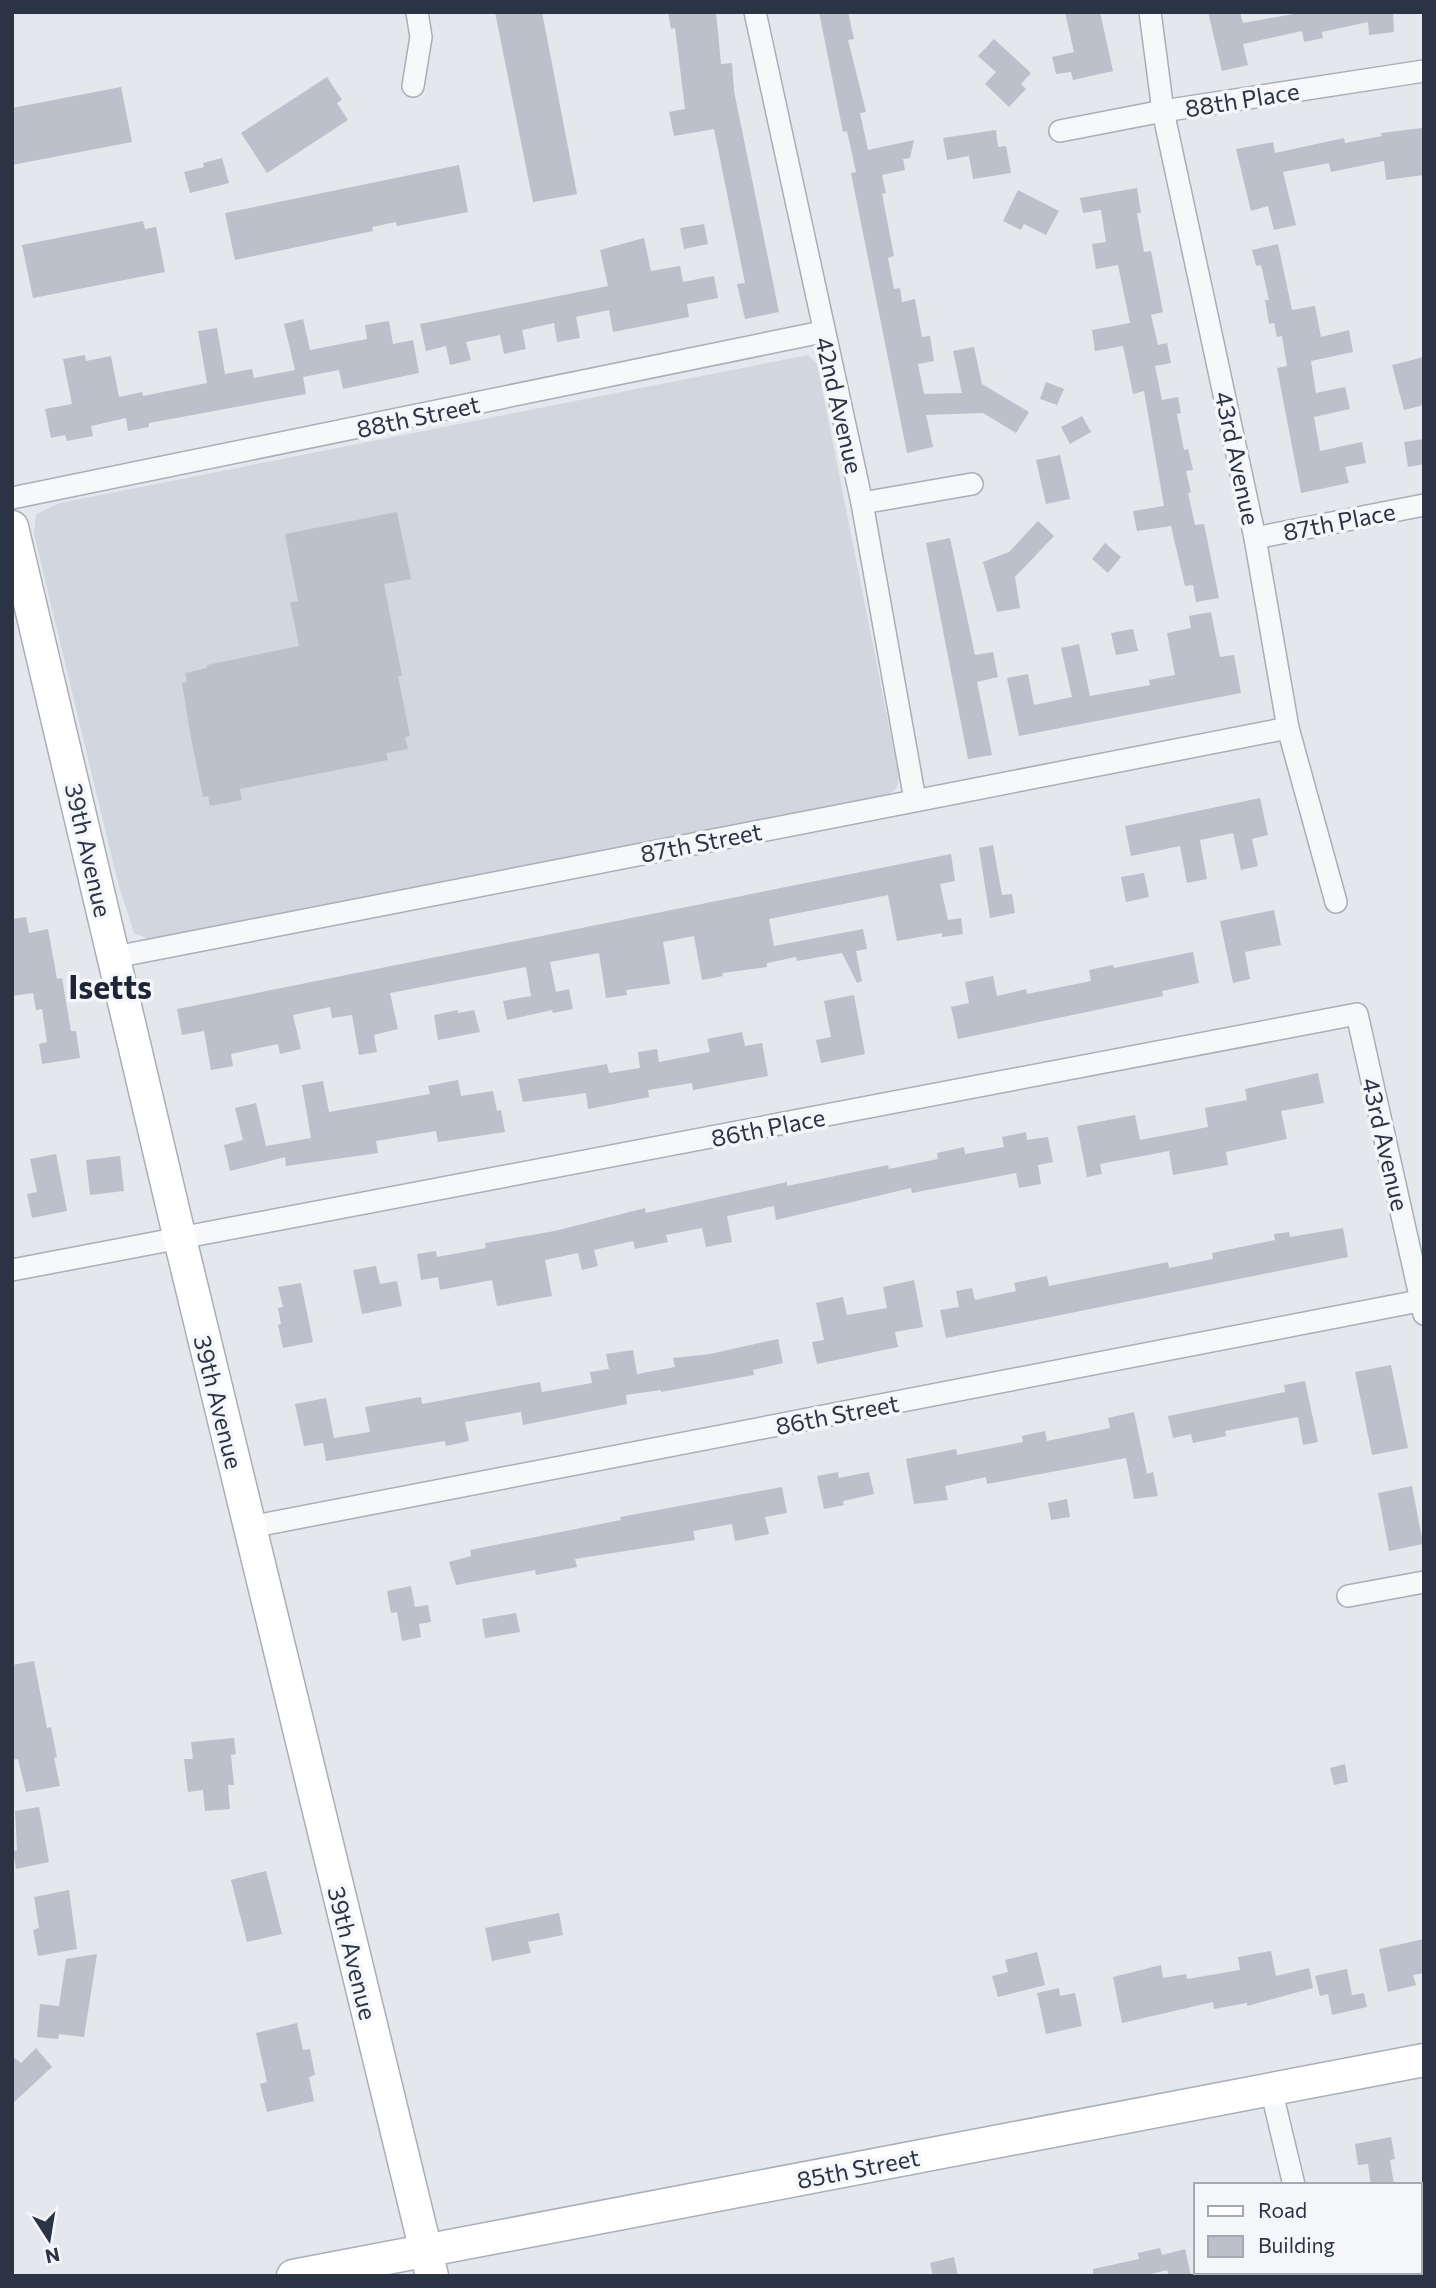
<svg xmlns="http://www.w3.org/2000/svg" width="1436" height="2288" font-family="Commissioner,sans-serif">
<rect width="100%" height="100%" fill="#e4e7ec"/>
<path fill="#d2d6de" d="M808 355 817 364 822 388 899 777 897 787 888 795 865 800 160 939H148L134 933 118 883 34 534 36 514 60 503Z"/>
<g fill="#bbc0ca">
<path d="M495 12H542L577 194 533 202Z"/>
<path d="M668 12H716L721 64 732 63 734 91 779 312 745 319 737 284 745 283 714 129 674 136 669 112 685 109 675 28 671 29Z"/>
<path d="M819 12H848L854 39 848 40 866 112 860 113 868 150 914 140 910 158 903 159 905 170 882 175 886 193 882 194 894 256 888 258 894 289 900 288 902 302 915 299 922 337 930 336 934 361 918 364 924 394 962 393 953 351 974 347 982 384 1029 412 1016 433 983 413 926 415 933 447 907 453 851 173 856 172 847 131 843 132Z"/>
<path d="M1065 12H1100L1113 71 1073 80 1071 72 1056 74 1052 57 1074 52Z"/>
<path d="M1208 12H1240L1243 23 1305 12H1393L1394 32 1369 35 1368 22 1322 32 1323 38 1304 42 1302 31 1243 44 1248 65 1222 71Z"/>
<path d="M994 39 1031 73 1021 84 1026 89 1009 107 985 84 996 72 978 56Z"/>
<path d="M327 77 342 100 337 103 348 120 267 173 241 133Z"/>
<path d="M121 87 132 142 12 165V108Z"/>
<path d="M1422 128 1424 175 1386 180 1384 161 1331 172 1329 163 1283 172 1296 225 1274 230 1268 206 1251 211 1236 149 1273 142 1275 153 1344 138 1345 143 1382 136 1381 133Z"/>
<path d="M996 130 998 147 1006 146 1011 173 973 179 969 156 947 160 943 138Z"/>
<path d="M222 158 229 183 190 193 184 172 204 167 203 163Z"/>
<path d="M459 165 468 212 397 226 396 222 372 227 373 231 235 260 225 213Z"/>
<path d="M1137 188 1141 213H1137L1144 252 1151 251 1163 312 1151 315 1158 345 1167 343 1171 363 1155 366 1162 400 1178 397 1181 413 1177 414 1184 450 1188 449 1193 470 1186 471 1191 492 1188 493 1195 525 1204 524 1219 598 1196 602 1193 585 1185 586 1171 526 1137 531 1133 511 1164 506 1144 391 1133 394 1123 346 1095 351 1092 330 1130 323 1118 265 1096 269 1092 244 1106 242 1101 210 1083 213 1080 198Z"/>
<path d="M1018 190 1059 211 1046 235 1024 224 1021 230 1003 221Z"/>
<path d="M143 221 145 229 156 227 165 272 33 298 22 245Z"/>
<path d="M704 224 708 244 684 249 680 228Z"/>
<path d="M644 238 651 271 680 266 683 282 714 276 718 298 687 304 689 317 613 332 609 310 576 317 580 338 557 342 554 323 522 330 526 349 504 354 500 335 466 342 471 360 450 365 446 346 426 351 420 324 608 286 600 250Z"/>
<path d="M1278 244 1292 310 1315 306 1321 337 1349 330 1353 352 1311 361 1316 393 1345 387 1350 409 1314 417 1320 451 1362 442 1366 463 1345 467 1349 483 1301 493 1277 368 1287 366 1282 336 1277 337 1274 323 1269 324 1265 300H1269L1261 265 1256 266 1252 250Z"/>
<path d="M303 319 310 350 367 339 365 325 389 321 393 344 413 340 419 373 343 389 339 370 303 377 306 394 149 423V427L128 431 126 418 91 426 93 436 67 441 65 435 51 438 45 409 72 404 63 359 85 355 86 361 111 356 119 397 142 392 143 396 207 383 198 331 217 328 225 374 252 369 254 378 295 370 284 324Z"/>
<path d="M1424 357V405L1404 410 1392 365Z"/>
<path d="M1046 382 1064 389 1057 405 1040 399Z"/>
<path d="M1082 416 1091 432 1070 444 1061 427Z"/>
<path d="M1424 439V464L1408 467 1404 442Z"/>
<path d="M1060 455 1070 499 1046 504 1036 460Z"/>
<path d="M397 512 411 579 384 584 402 676H398L410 736 405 737 408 749 386 753 388 760 240 789 242 800 210 806 208 796 203 797 191 738 182 683 187 682 185 673 207 668V665L299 646 290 602 298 601 285 534Z"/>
<path d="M1038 521 1054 536 1015 577 1020 608 997 612 983 562 1009 552Z"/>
<path d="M950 538 975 655 993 652 998 677 977 682 992 755 968 759 926 543Z"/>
<path d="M1105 543 1121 557 1108 573 1092 559Z"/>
<path d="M1211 612 1220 657 1234 655 1241 693 1019 736 1007 678 1028 674 1034 705 1072 697 1061 648 1079 644 1090 696 1150 685 1149 680 1175 675 1167 633 1191 628 1189 616Z"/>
<path d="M1133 629 1138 651 1116 655 1111 633Z"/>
<path d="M1260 798 1268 835 1252 839 1258 866 1241 870 1233 833 1200 840 1207 879 1187 883 1180 846 1131 856 1125 826Z"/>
<path d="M993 845 1002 895 1012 894 1015 913 990 918 979 848Z"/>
<path d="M951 854 955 881 940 884 948 920 961 918 963 934 942 937V933L897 941 888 895 769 919 774 946 863 929 867 949 856 951 862 981 857 983 842 953 797 961 796 957 767 963V967L722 973 723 976 702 980 694 936 663 942 670 984 626 990 627 995 606 998 599 953 550 962 556 992 569 989 573 1009 553 1013 552 1010 507 1020 503 1001 531 996 526 967 390 993 398 1029 374 1035 377 1052 359 1055 352 1015 332 1018 330 1007 293 1015 301 1049 280 1054 278 1044 231 1054 233 1066 211 1070 204 1031 182 1035 177 1009Z"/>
<path d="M1144 873 1149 897 1126 902 1121 877Z"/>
<path d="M1274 910 1281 945 1245 952 1250 979 1233 983 1220 921Z"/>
<path d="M26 917 29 933 48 929 57 979 62 978 71 1031H76L80 1058 42 1064 39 1044 47 1042 42 1009 36 1010 33 993 12 996V919Z"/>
<path d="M1193 952 1199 983 1162 991 1163 996 958 1039 951 1007 969 1003 965 982 993 976 997 996 1026 989 1027 994 1091 981 1089 970 1113 965 1114 968Z"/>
<path d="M854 995 865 1054 821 1063 816 1040 831 1037 824 1001Z"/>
<path d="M458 1010V1013L474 1010 480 1032 438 1040 434 1015Z"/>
<path d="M742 1032 745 1046 762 1043 768 1076 693 1090 692 1083 648 1090 649 1097 588 1109 586 1093 523 1102 518 1079 607 1064 609 1073 640 1068 638 1052 657 1049 659 1062 710 1052 707 1039Z"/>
<path d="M1318 1073 1324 1103 1281 1111 1287 1139 1226 1152 1228 1165 1173 1175 1169 1151 1100 1164 1102 1174 1087 1177 1077 1126 1135 1115 1140 1140 1208 1127 1205 1108 1247 1100 1245 1089Z"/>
<path d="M458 1080 461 1096 493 1091 497 1111 501 1110 505 1132 438 1142 436 1131 376 1141 378 1153 286 1166 285 1157 230 1171 224 1145 243 1140 235 1108 256 1103 266 1146 311 1138 302 1085 323 1081 329 1112 430 1094 428 1086Z"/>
<path d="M1026 1132 1027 1140 1048 1137 1053 1162 1038 1165 1041 1184 1019 1188 1016 1173 912 1193 911 1188 776 1220 774 1206 727 1216 732 1242 706 1247 702 1228 666 1235 668 1242 635 1249 633 1241 594 1250 598 1266 582 1270 578 1253 545 1260 552 1296 497 1306 492 1280 440 1290 438 1277 421 1280 417 1254 436 1251 437 1257 486 1248 485 1243 555 1231 645 1208 646 1213 787 1182V1186L888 1165 889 1169 938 1159 937 1153 964 1147 965 1154 1004 1147 1002 1137Z"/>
<path d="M56 1154 67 1211 32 1218 27 1194 37 1192 30 1159Z"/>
<path d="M120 1156 124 1191 90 1195 86 1160Z"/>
<path d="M1343 1228 1348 1257 946 1338 940 1310 959 1307 956 1291 972 1288 975 1300 1016 1291 1014 1283 1047 1276 1049 1286 1168 1262 1169 1268 1213 1259 1212 1253 1275 1240 1274 1234 1289 1232 1290 1237Z"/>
<path d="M376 1266 380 1284 397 1281 402 1306 362 1314 353 1270Z"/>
<path d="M914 1280 923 1327 895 1332 898 1347 817 1364 812 1342 824 1340 816 1303 843 1297 847 1315 887 1308 883 1287Z"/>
<path d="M301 1283 313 1342 283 1348 278 1325 281 1324 278 1308 283 1307 278 1287Z"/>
<path d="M778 1339 783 1363 753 1370 754 1375 661 1392V1390L626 1395 627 1404 523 1425 521 1412 465 1422 469 1441 446 1446 445 1441 326 1461 323 1443 304 1446 295 1404 326 1398 334 1438 370 1432 365 1407 421 1397 422 1404 540 1382 542 1392 592 1383 590 1372 609 1369 606 1354 633 1350 637 1374 675 1367 673 1358 710 1354Z"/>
<path d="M1391 1365 1408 1448 1372 1455 1355 1372Z"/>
<path d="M1305 1381 1318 1442 1303 1445 1298 1417 1225 1431 1226 1436 1193 1443 1191 1434 1173 1438 1168 1416 1285 1392 1284 1385Z"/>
<path d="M1134 1412 1147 1474 1153 1472 1158 1496 1134 1499 1126 1458 987 1484 986 1477 945 1486 948 1500 914 1504 906 1459 956 1449 957 1455 1023 1442 1022 1436 1045 1431 1047 1441 1110 1428 1108 1418Z"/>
<path d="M838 1472 839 1478 869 1472 874 1494 843 1501 844 1505 824 1509 817 1476Z"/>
<path d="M1412 1486 1423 1544 1389 1551 1378 1493Z"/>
<path d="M782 1487 787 1513 765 1517 769 1534 735 1541 732 1524 693 1531 695 1540 575 1559 577 1567 536 1575 535 1570 456 1585 449 1562 471 1556 470 1550 621 1520 620 1517Z"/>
<path d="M1067 1499 1070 1517 1051 1520 1048 1503Z"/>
<path d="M411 1586 415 1607 428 1605 431 1622 419 1624 421 1637 402 1641 397 1612 391 1613 387 1591Z"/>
<path d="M516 1613 520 1632 485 1638 482 1619Z"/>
<path d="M34 1661 47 1728 51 1727 57 1757 54 1758 60 1786 26 1792 18 1759 12 1760V1665Z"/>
<path d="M234 1738 236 1754 231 1755 234 1785H228L230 1809 205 1811 203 1790 188 1792 184 1759H193L191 1742Z"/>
<path d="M1345 1764 1348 1782 1334 1785 1330 1768Z"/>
<path d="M39 1807 49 1862 16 1869 13 1851 17 1850 15 1811Z"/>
<path d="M266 1871 282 1934 247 1942 231 1880Z"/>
<path d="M69 1890 77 1949 38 1956 33 1930 39 1928 34 1897Z"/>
<path d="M559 1913 563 1935 528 1942 531 1953 492 1961 485 1928Z"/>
<path d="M1424 1939V1973L1413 1975 1416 1985 1388 1992 1379 1949Z"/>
<path d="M1271 1951 1276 1976 1309 1968 1313 1988 1247 2006V2003L1214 2009 1213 2002 1122 2023 1113 1977 1161 1965 1163 1978 1186 1974 1187 1979 1240 1970 1238 1957Z"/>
<path d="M1037 1952 1045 1985 998 1997 992 1976 1008 1972 1005 1960Z"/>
<path d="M97 1954 84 2037 59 2034 58 2039 37 2037 40 2004 59 2006 66 1959Z"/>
<path d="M1347 1969 1352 1995 1364 1993 1367 2007 1332 2015 1328 1994 1320 1996 1315 1976Z"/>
<path d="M1059 1988 1060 1996 1075 1993 1082 2026 1046 2034 1037 1993Z"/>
<path d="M297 2023 303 2050 310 2049 315 2075 309 2077 314 2101 267 2112 260 2084 267 2082 256 2033Z"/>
<path d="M36 2048 52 2067 12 2104V2056L21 2063Z"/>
<path d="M1391 2137 1395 2159 1390 2160 1394 2185H1371L1368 2164 1358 2165 1355 2144Z"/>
<path d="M1160 2248 1162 2255 1185 2249 1191 2276H1169L1167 2270 1143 2276H1093V2269L1139 2259 1138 2253Z"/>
<path d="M954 2257 958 2276H933L930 2263Z"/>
</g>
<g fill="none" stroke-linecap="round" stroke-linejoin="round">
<defs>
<g id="street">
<path d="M755 12 862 503 915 800"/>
<path d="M1150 12 1163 111 1255 538 1288 728 1336 902"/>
<path d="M413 86 421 37 417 12"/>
<path d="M1060 131 1163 111 1424 71"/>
<path d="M12 498 822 332"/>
<path d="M862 503 972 484"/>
<path d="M1255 538 1424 505"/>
<path d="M115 957 1288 728"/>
<path d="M12 1270 1357 1014 1424 1314"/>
<path d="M250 1527 1424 1300"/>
<path d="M1348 1596 1424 1582"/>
<path d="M1271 2089 1294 2185"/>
<path d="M1316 2272V2276"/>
</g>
<g id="secondary">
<path d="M12 527 180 1239 432 2276"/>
<path d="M293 2276 1424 2060"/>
</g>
</defs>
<use href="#street" stroke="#a9aeb7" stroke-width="24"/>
<use href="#secondary" stroke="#a9aeb7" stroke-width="35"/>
<use href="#street" stroke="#f7f8fa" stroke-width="21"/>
<use href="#secondary" stroke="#fff" stroke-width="32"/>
</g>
<g text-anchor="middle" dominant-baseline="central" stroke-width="7" stroke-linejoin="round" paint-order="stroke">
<g font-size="24" fill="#2b3445" stroke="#f4f6f9">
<text transform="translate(1242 99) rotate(-9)">88th Place</text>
<text transform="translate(840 405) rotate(77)">42nd Avenue</text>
<text transform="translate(418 416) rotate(-12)">88th Street</text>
<text transform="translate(1238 458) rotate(78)">43rd Avenue</text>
<text transform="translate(1339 521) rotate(-11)">87th Place</text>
<text transform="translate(701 842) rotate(-11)">87th Street</text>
<text transform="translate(89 850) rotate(77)">39th Avenue</text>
<text transform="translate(768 1127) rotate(-11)">86th Place</text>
<text transform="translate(1386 1144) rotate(77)">43rd Avenue</text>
<text transform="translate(219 1402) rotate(76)">39th Avenue</text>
<text transform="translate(837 1414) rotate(-11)">86th Street</text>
<text transform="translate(353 1953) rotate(76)">39th Avenue</text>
<text transform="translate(858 2168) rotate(-11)">85th Street</text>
</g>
<g font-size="32" font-weight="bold" fill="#1d2536" stroke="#f4f6f9">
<text x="110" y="986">Isetts</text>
</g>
</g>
<rect width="1436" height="2288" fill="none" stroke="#2b3445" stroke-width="28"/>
<rect x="1194" y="2183" width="228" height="91" fill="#f4f6f9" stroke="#a4a8b1" stroke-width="2"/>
<rect x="1208" y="2206" width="35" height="10" fill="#ffffff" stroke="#a4a8b1" stroke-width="2"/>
<text x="1258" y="2218" font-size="21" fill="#2b3445">Road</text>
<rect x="1208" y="2236" width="35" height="21" fill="#bbc0ca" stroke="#a4a8b1" stroke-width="2"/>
<text x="1258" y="2253" font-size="21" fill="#2b3445">Building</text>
<g transform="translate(49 2239) rotate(168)" stroke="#f4f6f9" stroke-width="5" paint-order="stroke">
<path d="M0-5L12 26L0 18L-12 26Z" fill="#2b3445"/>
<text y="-10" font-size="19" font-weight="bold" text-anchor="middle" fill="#2b3445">N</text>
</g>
</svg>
